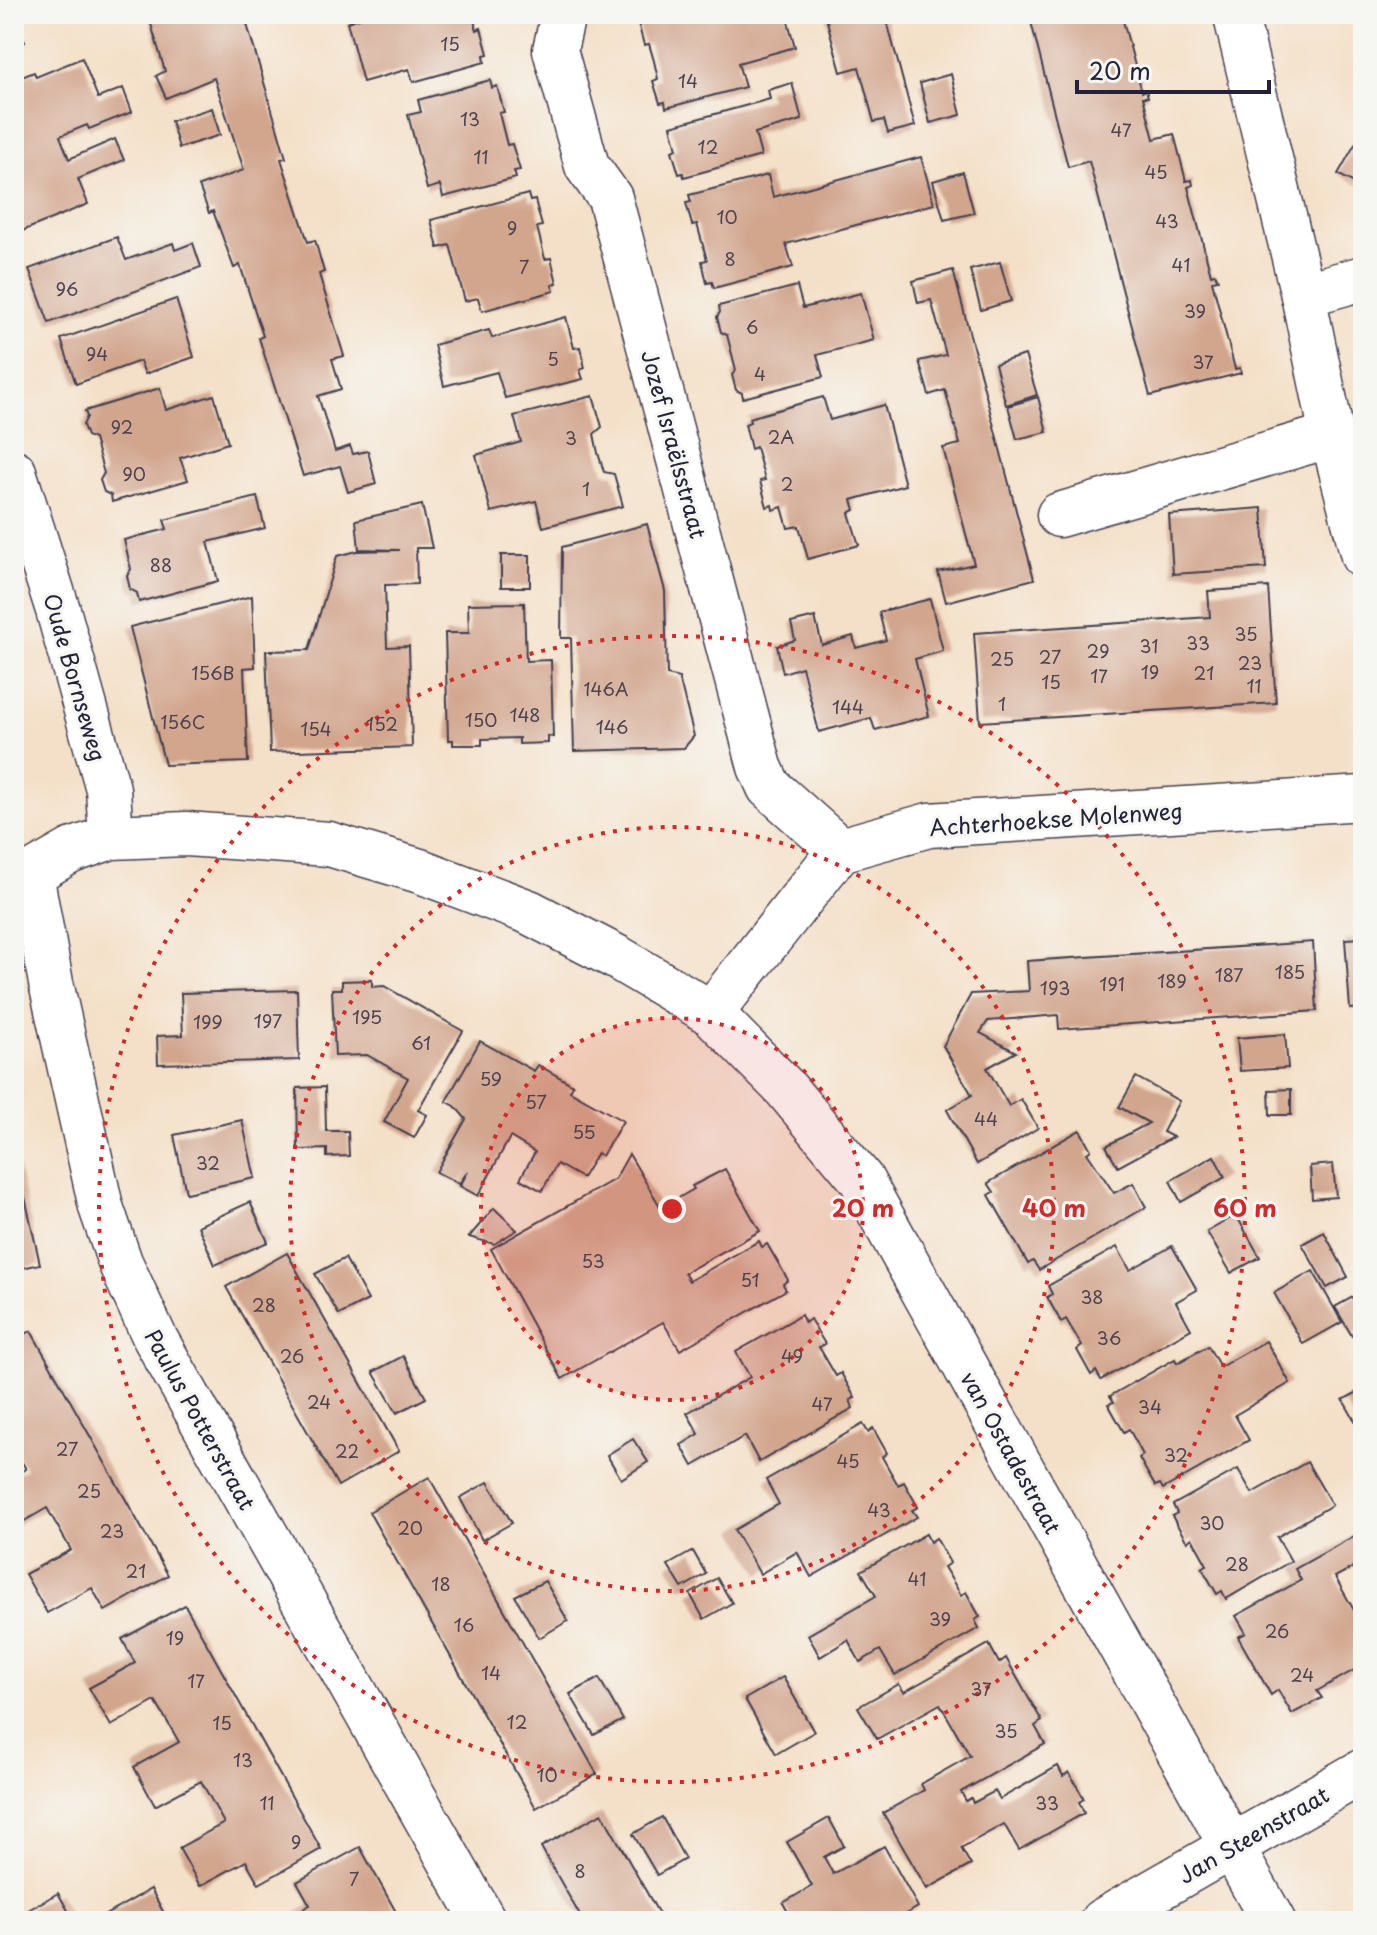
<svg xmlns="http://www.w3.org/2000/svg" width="1377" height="1935" font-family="'Playpen Sans',sans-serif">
<rect width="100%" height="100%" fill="#f6f6f2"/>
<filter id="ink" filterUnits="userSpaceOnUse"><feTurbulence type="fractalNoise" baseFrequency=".0125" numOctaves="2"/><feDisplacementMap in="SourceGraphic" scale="16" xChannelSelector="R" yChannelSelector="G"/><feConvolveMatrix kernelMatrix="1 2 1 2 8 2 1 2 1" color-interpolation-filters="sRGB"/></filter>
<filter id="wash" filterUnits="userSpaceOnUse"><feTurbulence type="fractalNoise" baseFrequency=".006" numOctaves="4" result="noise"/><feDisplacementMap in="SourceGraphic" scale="32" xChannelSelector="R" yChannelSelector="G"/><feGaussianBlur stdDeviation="1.8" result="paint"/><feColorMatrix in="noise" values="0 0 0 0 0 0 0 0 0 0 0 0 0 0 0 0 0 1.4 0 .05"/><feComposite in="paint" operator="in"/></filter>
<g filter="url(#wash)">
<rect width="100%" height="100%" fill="#f4e0c8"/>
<g id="blocks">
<g fill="#d2a58d">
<path d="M14 14H35L16 23 25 42 14 48Z"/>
<path d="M148 14H244L286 158 281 159 308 242 315 240 324 272 319 274 344 356 332 359 341 389 318 396 335 451 350 446 353 454 368 451 376 484 348 492 340 466 303 476 259 338 263 336 240 265 234 268 213 211 209 213 199 186 244 170 215 81 214 78 166 98 156 76 165 71Z"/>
<path d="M371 14H472L477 30 481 28 488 54 484 55 485 62 413 82 409 69 363 82 347 22Z"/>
<path d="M648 14H725L726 17 737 14H786L795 47 738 63 745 87 666 108 665 102 660 103 653 81 658 79 654 61 649 44 644 45 638 23 643 21 642 16Z"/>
<path d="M825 14H885L915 126 888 133 884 120 874 122 859 67 841 72Z"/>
<path d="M1029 14H1127L1123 21 1142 92 1146 90 1147 93 1148 97H1143L1154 139 1174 134 1186 181 1192 180 1193 185 1188 187 1211 275 1215 274 1218 280 1212 281 1235 369 1240 368 1241 373 1150 396 1089 161 1068 167Z"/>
<path d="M82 58 98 98 123 88 132 112 89 129 87 125 60 136 69 159 115 139 124 160 78 179 88 204 15 234 14 80 34 72 36 77Z"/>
<path d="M951 74 961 115 930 123 920 83Z"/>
<path d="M490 80 492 88 497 86 504 112 499 113 507 145 512 144 520 170 514 171 516 178 443 197 440 185 427 189 408 115 421 112 418 100Z"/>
<path d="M792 83 802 120 755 133 761 156 684 177 683 173 679 174 672 151 677 149 671 126 770 99 768 90Z"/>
<path d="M212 108 220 135 179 148 171 121Z"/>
<path d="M1360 124 1363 126V188L1338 174 1362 132 1358 130Z"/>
<path d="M921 157 934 204 786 244 793 267 714 288 712 282 707 283 702 261 707 260 697 224 692 225 686 203 691 202 689 195 768 175 773 197Z"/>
<path d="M963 172 974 213 944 220 933 181Z"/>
<path d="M528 194 530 201 535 200 542 226 537 227 545 259 551 258 557 283 552 285 554 291 482 311 478 298 465 301 450 245 438 248 431 220Z"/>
<path d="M117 237 126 260 173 243 175 250 193 243 201 267 49 323 29 269Z"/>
<path d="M1000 262 1011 301 981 310 970 270Z"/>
<path d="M953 270 1034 579 946 602 938 572 974 564 943 448 960 444 945 390 929 395 919 361 946 355 931 300 918 303 913 281Z"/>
<path d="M797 286 803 308 861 293 874 340 817 355 823 377 743 398 742 393 736 390 732 375 736 370 727 335 721 332 717 317 720 312 719 306Z"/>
<path d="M176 299 194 357 145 374 140 361 76 384 61 339Z"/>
<path d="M566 317 574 348 580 347 585 368 580 370 583 379 505 398 497 372 444 386 434 345 489 330 492 338Z"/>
<path d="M1025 355 1037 395 1006 405 995 364Z"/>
<path d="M160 388 166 410 214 395 228 443 180 458 188 480 112 502 111 495 104 492 100 480 104 473 94 439 87 436 83 425 87 417 85 411Z"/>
<path d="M593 396 602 427 594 434 598 453 604 472 614 474 623 506 543 527 536 501 491 512 476 455 521 442 514 416Z"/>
<path d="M823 397 830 420 884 405 905 485 852 500 855 510 849 513 859 545 808 559 799 526 788 528 782 507 773 510 772 505 767 507 760 481 765 480 756 447 751 449 745 424 750 422 749 418Z"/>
<path d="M1038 397 1047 432 1017 439 1008 406Z"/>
<path d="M257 497 265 528 208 542 218 581 139 602 137 593 130 589 127 576 131 569 124 540 167 529 164 520Z"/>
<path d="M422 505 432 548H416L417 584 385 585 387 647 409 646 412 747 270 752 266 651 309 650 337 556 357 551 400 550 359 549 356 520Z"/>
<path d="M1262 508 1266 568 1173 574 1169 515Z"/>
<path d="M647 524 665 591 667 675 679 678 694 736 684 748 574 751 571 638H561L562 547Z"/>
<rect x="501" y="555" width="29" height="32"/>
<path d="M1268 587 1276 703 980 722 974 633 1210 617 1208 591Z"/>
<path d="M252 596 255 667 244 668 248 762 165 765 130 627Z"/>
<path d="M930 599 943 651 915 659 929 716 875 730 871 718 819 732 802 667 783 673 777 646 795 640 791 623 815 617 822 645 853 636 856 648 886 640 879 612Z"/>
<path d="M524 603 526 661 551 660 553 737 548 736V743L519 744V738L482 739V745H453V740H448L445 633H469L468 604Z"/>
<path d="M1363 938V1008L1350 1009 1345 939Z"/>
<path d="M1313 942 1317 1011 1059 1029 1058 1015 988 1021 980 1033 1016 1052 987 1068 1009 1106 1021 1099 1038 1128 977 1164 947 1110 972 1095 943 1046 971 994 1029 991 1027 961Z"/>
<path d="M372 980V987L384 986 463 1031 418 1110 427 1115 414 1138 384 1122 408 1078 367 1055 335 1056 332 989H342V981Z"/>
<path d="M297 990 299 1060 158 1064 157 1036 183 1035 181 993Z"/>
<path d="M1285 1034 1288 1068 1240 1071 1237 1038Z"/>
<path d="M480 1041 534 1071 538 1065 573 1085 570 1091 623 1121 602 1156 597 1153 582 1178 557 1164 542 1191 520 1179 535 1152 510 1137 478 1196 460 1186 468 1171 459 1184 436 1172 466 1119 455 1106 446 1101Z"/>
<path d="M1136 1077 1179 1101 1163 1132 1173 1137 1118 1167 1106 1146 1149 1123 1119 1107Z"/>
<path d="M325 1087 326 1131H348L349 1156 327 1157V1149L298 1150 297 1088Z"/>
<path d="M1291 1089V1115H1270L1269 1090Z"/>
<path d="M242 1120 255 1178 186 1193 174 1135Z"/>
<path d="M1080 1130 1091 1150 1087 1153 1114 1193 1133 1183 1146 1207 1039 1270 1033 1261 1028 1264 989 1195 994 1192 988 1183Z"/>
<path d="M15 1153 40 1264 14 1270V1154Z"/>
<path d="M629 1154 661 1208 694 1189 692 1186 725 1169 760 1231 684 1273 689 1281 759 1241 762 1247 767 1244 788 1280 783 1284 786 1290 680 1350 663 1322 562 1379 491 1249 615 1179Z"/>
<path d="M1214 1156 1225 1177 1181 1202 1170 1181Z"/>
<path d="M1333 1164 1336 1197 1312 1199 1310 1166Z"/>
<path d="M250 1202 268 1242 215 1265 198 1226Z"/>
<path d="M494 1208 517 1230 494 1244 469 1237Z"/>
<path d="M1236 1215 1260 1257 1231 1273 1207 1232Z"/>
<path d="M1324 1232 1348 1277 1327 1288 1302 1244Z"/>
<path d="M1172 1246 1197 1290 1176 1302 1191 1329 1101 1380 1096 1371 1091 1375 1077 1350 1082 1346 1066 1319 1061 1322 1047 1297 1052 1294 1048 1286 1117 1247 1130 1270Z"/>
<path d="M287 1253 399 1451 338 1486 226 1287Z"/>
<path d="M345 1258 368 1300 339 1315 315 1274Z"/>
<path d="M1313 1271 1342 1322 1303 1344 1274 1293Z"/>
<path d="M1362 1292 1363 1329 1352 1336 1335 1307Z"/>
<path d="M801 1315 805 1323 810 1319 825 1344 819 1347 836 1376 841 1373 855 1398 850 1400 853 1408 759 1462 745 1436 693 1466 681 1445 699 1434 687 1413 750 1377 736 1352Z"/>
<path d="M31 1331 168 1575 105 1611 92 1588 47 1613 25 1574 71 1550 47 1508 14 1527V1475L26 1469 14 1449V1341Z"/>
<path d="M1266 1341 1290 1383 1235 1415 1249 1440 1163 1489 1160 1484 1155 1486 1139 1458 1143 1455 1129 1429 1124 1432 1108 1404 1114 1402 1110 1396 1175 1359 1177 1363 1208 1346 1220 1367Z"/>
<path d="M403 1356 426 1398 397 1413 373 1372Z"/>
<path d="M1363 1389V1435L1343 1400Z"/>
<path d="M863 1424 868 1432 873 1428 887 1453 882 1457 898 1485 904 1482 918 1507 912 1510 917 1517 811 1577 797 1552 760 1574 734 1530 779 1504 766 1480Z"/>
<path d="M633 1439 648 1462 621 1479 607 1455Z"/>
<path d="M1307 1462 1332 1505 1277 1537 1291 1561 1226 1599 1222 1591 1217 1594 1202 1568 1207 1565 1192 1538 1187 1542 1172 1516 1177 1513 1173 1505 1238 1469 1252 1493Z"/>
<path d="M429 1477 597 1774 536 1808 369 1512Z"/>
<path d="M488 1482 512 1523 482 1540 460 1498Z"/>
<path d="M926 1534 930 1542 936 1538 950 1563 944 1567 961 1595 966 1592 980 1617 975 1620 979 1628 895 1675 880 1650 860 1662 848 1640 820 1657 808 1635 876 1596 861 1571Z"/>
<path d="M1354 1536 1363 1551V1562L1335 1577 1355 1612 1363 1608V1665L1317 1691 1322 1698 1292 1714 1278 1690 1271 1695 1238 1637 1246 1633 1236 1616 1301 1580 1295 1569Z"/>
<path d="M693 1551 706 1574 682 1588 668 1565Z"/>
<path d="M717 1578 732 1603 704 1619 690 1594Z"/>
<path d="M545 1581 568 1621 539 1638 515 1596Z"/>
<path d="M185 1605 321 1849 259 1884 246 1861 200 1886 179 1848 224 1823 201 1781 155 1806 134 1767 179 1742 167 1721 155 1701 111 1726 89 1688 135 1663 122 1639Z"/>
<path d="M989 1644 999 1663 1006 1658 1024 1690 1042 1721 1035 1726 1045 1744 961 1792 966 1801 971 1798 973 1803 995 1791 1000 1799 1058 1766 1063 1776 1069 1772 1084 1799 1079 1802 1084 1813 1019 1850 1004 1824 961 1848 971 1865 927 1889 883 1813 924 1790 921 1784 970 1756 940 1704 877 1739 858 1707 899 1684 904 1692Z"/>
<path d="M783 1677 814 1732 776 1754 745 1699Z"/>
<path d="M599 1678 623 1720 594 1735 570 1694Z"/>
<path d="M602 1813 630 1863 663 1921H583L541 1847Z"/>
<path d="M662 1817 685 1859 657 1875 633 1834Z"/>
<path d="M829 1818 844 1846 824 1857 833 1874 884 1846 918 1907 893 1921H793L783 1903 812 1886 787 1842Z"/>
<path d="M360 1847 401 1921H282L310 1905 297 1882Z"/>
<path d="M151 1889 168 1921H95Z"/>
<path d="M58 1893 74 1921H28L23 1913Z"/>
</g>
</g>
</g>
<g filter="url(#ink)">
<use href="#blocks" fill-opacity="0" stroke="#423e50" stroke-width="2"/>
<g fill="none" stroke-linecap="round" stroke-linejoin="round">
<defs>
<g id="minor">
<path d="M560 14 562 19 555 50 587 166 610 198 760 767 769 787 840 850"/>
<path d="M1239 14 1237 21 1303 295 1332 435 1363 556"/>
<path d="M1303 295 1363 278"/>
<path d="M14 472 58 610 108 789 111 837"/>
<path d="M1059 515 1332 435"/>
<path d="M31 874 51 983 101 1207 120 1262 155 1338 484 1921"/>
<path d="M14 877 31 874 71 851 111 837 186 834 329 844 420 871 529 912 618 958 711 1013 840 850 929 825 1363 798"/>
<path d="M711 1013 785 1088 861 1179 1273 1921"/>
<path d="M1102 1921 1363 1771"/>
</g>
</defs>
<use href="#minor" stroke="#423e50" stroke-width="47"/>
<use href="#minor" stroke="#fff" stroke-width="44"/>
</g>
</g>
<circle cx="672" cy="1209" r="191" fill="#d62828" fill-opacity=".12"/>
<g fill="none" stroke="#d62828" stroke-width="4" stroke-dasharray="4 8">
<circle cx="672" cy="1209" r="191"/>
<circle cx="672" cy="1209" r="382"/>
<circle cx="672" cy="1209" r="573"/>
</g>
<g text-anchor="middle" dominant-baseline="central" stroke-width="6" stroke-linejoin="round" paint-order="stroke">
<g font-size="18" fill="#4e4350">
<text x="450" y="43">15</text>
<text x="688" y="80">14</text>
<text x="470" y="118">13</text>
<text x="1121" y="129">47</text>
<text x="708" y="146">12</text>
<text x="481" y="156">11</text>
<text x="1156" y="171">45</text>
<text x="727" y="216">10</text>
<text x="1167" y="220">43</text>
<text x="512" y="227">9</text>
<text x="730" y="258">8</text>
<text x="1181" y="264">41</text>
<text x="524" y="266">7</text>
<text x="67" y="288">96</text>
<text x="1195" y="310">39</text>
<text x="752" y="326">6</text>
<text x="97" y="353">94</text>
<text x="553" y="358">5</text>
<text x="1203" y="361">37</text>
<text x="760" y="373">4</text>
<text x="122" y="426">92</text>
<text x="781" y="436">2A</text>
<text x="571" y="437">3</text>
<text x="134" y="473">90</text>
<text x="787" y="483">2</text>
<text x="586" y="488">1</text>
<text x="161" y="564">88</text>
<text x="1246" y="633">35</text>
<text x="1198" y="642">33</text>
<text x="1149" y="645">31</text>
<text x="1098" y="650">29</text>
<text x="1050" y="656">27</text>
<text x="1002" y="658">25</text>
<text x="1250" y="662">23</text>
<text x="1150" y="671">19</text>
<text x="213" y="672">156B</text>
<text x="1204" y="672">21</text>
<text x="1099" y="675">17</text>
<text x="1051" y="681">15</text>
<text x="1254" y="685">11</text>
<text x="606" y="688">146A</text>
<text x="1002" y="703">1</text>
<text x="848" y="706">144</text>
<text x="525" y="714">148</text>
<text x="481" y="719">150</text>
<text x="183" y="721">156C</text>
<text x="382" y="723">152</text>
<text x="612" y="726">146</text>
<text x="316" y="728">154</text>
<text x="1290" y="971">185</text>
<text x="1229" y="974">187</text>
<text x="1172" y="980">189</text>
<text x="1112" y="983">191</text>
<text x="1055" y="987">193</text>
<text x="367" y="1016">195</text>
<text x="268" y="1020">197</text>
<text x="208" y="1021">199</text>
<text x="421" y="1042">61</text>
<text x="491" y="1078">59</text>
<text x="536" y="1101">57</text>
<text x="986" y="1118">44</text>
<text x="584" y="1131">55</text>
<text x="208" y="1162">32</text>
<text x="593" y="1260">53</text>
<text x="750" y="1279">51</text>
<text x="1092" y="1296">38</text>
<text x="264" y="1304">28</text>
<text x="1109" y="1337">36</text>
<text x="292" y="1355">26</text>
<text x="792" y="1355">49</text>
<text x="319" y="1401">24</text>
<text x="822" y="1403">47</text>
<text x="1150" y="1406">34</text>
<text x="67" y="1448">27</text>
<text x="347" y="1450">22</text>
<text x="1176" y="1454">32</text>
<text x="848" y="1460">45</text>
<text x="89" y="1490">25</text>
<text x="879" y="1509">43</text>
<text x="1212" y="1522">30</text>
<text x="410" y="1527">20</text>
<text x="112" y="1530">23</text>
<text x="1237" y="1563">28</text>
<text x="136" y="1570">21</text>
<text x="917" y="1578">41</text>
<text x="441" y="1583">18</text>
<text x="940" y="1618">39</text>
<text x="464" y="1624">16</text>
<text x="1277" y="1630">26</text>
<text x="175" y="1637">19</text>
<text x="491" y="1672">14</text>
<text x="1302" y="1674">24</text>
<text x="196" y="1680">17</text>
<text x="981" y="1688">37</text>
<text x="517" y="1721">12</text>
<text x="222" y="1722">15</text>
<text x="1006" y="1730">35</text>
<text x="243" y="1759">13</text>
<text x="547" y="1774">10</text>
<text x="267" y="1802">11</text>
<text x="1047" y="1802">33</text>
<text x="296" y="1841">9</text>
<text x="580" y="1870">8</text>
<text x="354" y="1878">7</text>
</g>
<g font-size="22" fill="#22223b" stroke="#f6f6f2">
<text transform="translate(675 444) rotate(75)">Jozef Israëlsstraat</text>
<text transform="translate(76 677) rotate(74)">Oude Bornseweg</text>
<text transform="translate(1056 818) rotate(-4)">Achterhoekse Molenweg</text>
<text transform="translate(201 1419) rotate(61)">Paulus Potterstraat</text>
<text transform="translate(1012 1452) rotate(61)">van Ostadestraat</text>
<text transform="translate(1253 1834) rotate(-30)">Jan Steenstraat</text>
</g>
</g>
<circle cx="672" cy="1209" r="12" fill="#d62828" stroke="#f6f6f2" stroke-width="4"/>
<g font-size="24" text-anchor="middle" font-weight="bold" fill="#d62828" stroke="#f6f6f2" stroke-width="6" stroke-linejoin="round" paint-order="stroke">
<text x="863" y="1217">20 m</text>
<text x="1054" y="1217">40 m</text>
<text x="1245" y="1217">60 m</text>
</g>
<rect width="1377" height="1935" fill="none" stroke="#f6f6f2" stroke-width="48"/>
<path d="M1077 80v12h192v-12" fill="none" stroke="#22223b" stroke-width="4"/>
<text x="1089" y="80" font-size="24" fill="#22223b" stroke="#f6f6f2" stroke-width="6" paint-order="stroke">20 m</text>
</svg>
